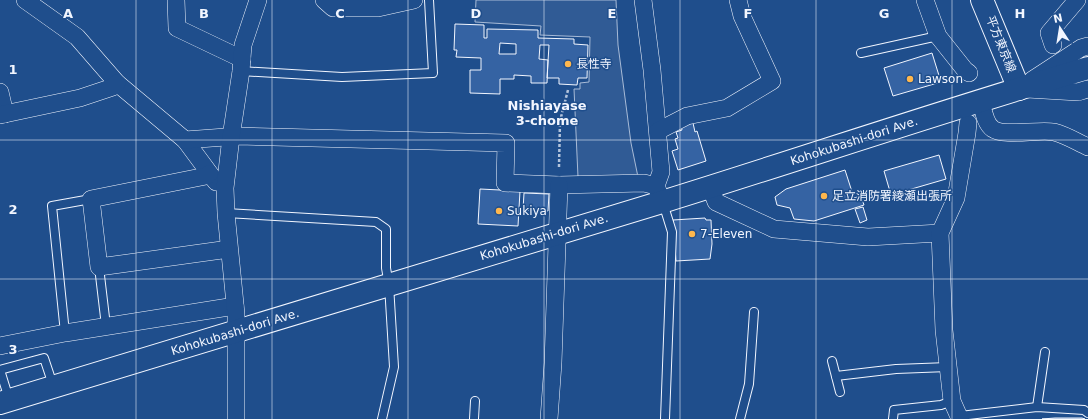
<svg xmlns="http://www.w3.org/2000/svg" width="1088" height="419" font-family="'DejaVu Sans','Noto Sans JP',sans-serif">
<rect width="100%" height="100%" fill="#1f4e8c"/>
<path fill="#305b95" stroke="#a8bbd7" d="M476 0H616L618 45 631 143 638 177H578L574 89H580V83L589 82 590 37 540 35 541 26 475 22Z"/>
<g fill="#3563a3" stroke="#f2f6ff" fill-rule="evenodd">
<path d="M455 24 484 25V38H487V29L538 30V38L574 39V44L588 45 587 78H578L577 85 559 84V78H547L549 45H540L539 59 548 60 547 83H531V76L514 75V79H500V94L470 93V70H481V58L456 57 457 50H454ZM500 43 516 44V54H499Z"/>
<path d="M932 53 941 82 893 96 884 68Z"/>
<path d="M693 123 695 132 697 131 706 161 678 170 672 151 678 149 675 139 678 138 676 132 682 130 681 126Z"/>
<path d="M939 155 946 179 891 195 884 171Z"/>
<path d="M845 170 854 198 861 196 864 205 814 221 794 219 790 208 777 205 775 197 786 189Z"/>
<path d="M480 189 520 191 518 226 478 224Z"/>
<path d="M524 193 549 194 548 211 523 210Z"/>
<path d="M863 207 867 220 860 223 855 209Z"/>
<path d="M705 218 706 220H711L712 244 710 259 676 261 673 220Z"/>
<path d="M1055 418H1082L1085 419H1042Z"/>
</g>
<g fill="none" stroke-linecap="round" stroke-linejoin="round">
<defs>
<g id="service">
<path d="M861 53 938 36"/>
<path d="M241 71 342 77 433 73 429 0"/>
<path d="M663 203 672 232 665 419"/>
<path d="M226 213 376 222 386 229V268L389 285 394 367 382 419"/>
<path d="M99 267 106 326"/>
<path d="M65 333 52 206 91 199"/>
<path d="M832 361 840 392"/>
<path d="M836 376 896 369 948 367"/>
<path d="M9 399 0 370 44 358 53 385"/>
<path d="M1037 407 1045 352"/>
<path d="M960 416 1037 407 1084 410 1088 413"/>
<path d="M474 419 475 401"/>
<path d="M740 419 749 384 754 312"/>
<path d="M893 419 894 410 941 405 952 401"/>
</g>
<g id="minor">
<path d="M25 0 77 37 117 83 185 140 216 182"/>
<path d="M176 0 177 28 242 59"/>
<path d="M324 0 333 8H378L414 0"/>
<path d="M643 0 652 70 661 172 656 186 660 196"/>
<path d="M925 0 938 36 965 70 969 73"/>
<path d="M1053 45 1049 33 1077 0"/>
<path d="M1032 80 1081 48 1088 46"/>
<path d="M1027 89 1078 92 1088 89"/>
<path d="M0 92 5 114"/>
<path d="M981 101C983 109 985 124 993 129 1004 137 1039 129 1054 132 1066 135 1077 142 1088 147"/>
<path d="M0 115 80 98 113 87 117 83"/>
<path d="M658 131 687 116 727 108 772 81 742 16 738 0"/>
<path d="M185 140 239 136 506 143 505 183 559 185 644 183 656 186"/>
<path d="M209 174 206 176 91 199 99 267 229 249"/>
<path d="M710 186 716 202 774 229 868 237 940 233"/>
<path d="M0 346 65 333 235 306"/>
<path d="M236 419V314L226 213 225 188 231 137 241 71 243 45 258 0"/>
<path d="M549 419 553 363 559 185"/>
<path d="M960 419 952 401 944 330 940 233 956 198 967 133 968 123"/>
</g>
<g id="secondary">
<path d="M982 0 1019 89"/>
<path d="M0 403C221 336 442 269 662 202 804 158 945 110 1088 68"/>
</g>
</defs>
<use href="#service" stroke="#f2f6ff" stroke-width="10"/>
<use href="#minor" stroke="#f2f6ff" stroke-width="18"/>
<use href="#secondary" stroke="#f2f6ff" stroke-width="24"/>
<path stroke="#b3c4dc" stroke-width="2.5" stroke-dasharray="3 2" stroke-linecap="butt" d="M559 167 560 121 568 90"/>
<use href="#service" stroke="#1f4e8c" stroke-width="8"/>
<use href="#minor" stroke="#1f4e8c" stroke-width="17"/>
<use href="#secondary" stroke="#1f4e8c" stroke-width="22"/>
</g>
<path fill="none" stroke="#f2f6ff" stroke-width="1" stroke-opacity="0.55" d="M136 0V419M272 0V419M408 0V419M544 0V419M680 0V419M816 0V419M952 0V419M0 140H1088M0 279H1088"/>
<g fill="#ffb74d" stroke="#1f4e8c" stroke-width="1.5">
<circle cx="568" cy="64" r="4"/>
<circle cx="910" cy="79" r="4"/>
<circle cx="824" cy="196" r="4"/>
<circle cx="499" cy="211" r="4"/>
<circle cx="692" cy="234" r="4"/>
</g>
<g text-anchor="middle" dominant-baseline="central" stroke-width="3" stroke-linejoin="round" paint-order="stroke">
<g font-size="12" fill="#f2f6ff" stroke="#1f4e8c">
<text transform="translate(1001 44) rotate(68)">平方東京線</text>
<text transform="translate(854 141) rotate(-18)">Kohokubashi-dori Ave.</text>
<text transform="translate(544 237) rotate(-17)">Kohokubashi-dori Ave.</text>
<text transform="translate(235 332) rotate(-17)">Kohokubashi-dori Ave.</text>
</g>
<g font-size="12" fill="#f2f6ff" stroke="#1f4e8c" text-anchor="start">
<text x="576" y="64">長性寺</text>
<text x="918" y="79">Lawson</text>
<text x="832" y="196">足立消防署綾瀬出張所</text>
<text x="507" y="211">Sukiya</text>
<text x="700" y="234">7-Eleven</text>
</g>
<g font-size="13" font-weight="bold" fill="#f2f6ff" stroke="#1f4e8c">
<text x="547" y="105">Nishiayase<tspan x="547" dy="15">3-chome</tspan></text>
</g>
</g>
<g font-size="13" text-anchor="middle" font-weight="bold" fill="#f2f6ff" stroke="#1f4e8c" stroke-width="3" stroke-linejoin="round" paint-order="stroke">
<text x="68" y="18">A</text>
<text x="204" y="18">B</text>
<text x="340" y="18">C</text>
<text x="476" y="18">D</text>
<text x="612" y="18">E</text>
<text x="748" y="18">F</text>
<text x="884" y="18">G</text>
<text x="1020" y="18">H</text>
<text x="13" y="74">1</text>
<text x="13" y="214">2</text>
<text x="13" y="354">3</text>
</g>
<g transform="translate(1060 28) rotate(348)" stroke="#1f4e8c" stroke-width="3" paint-order="stroke">
<path d="M0-3L7 15L0 10L-7 15Z" fill="#f2f6ff"/>
<text y="-6" font-size="11" font-weight="bold" text-anchor="middle" fill="#f2f6ff">N</text>
</g>
</svg>
